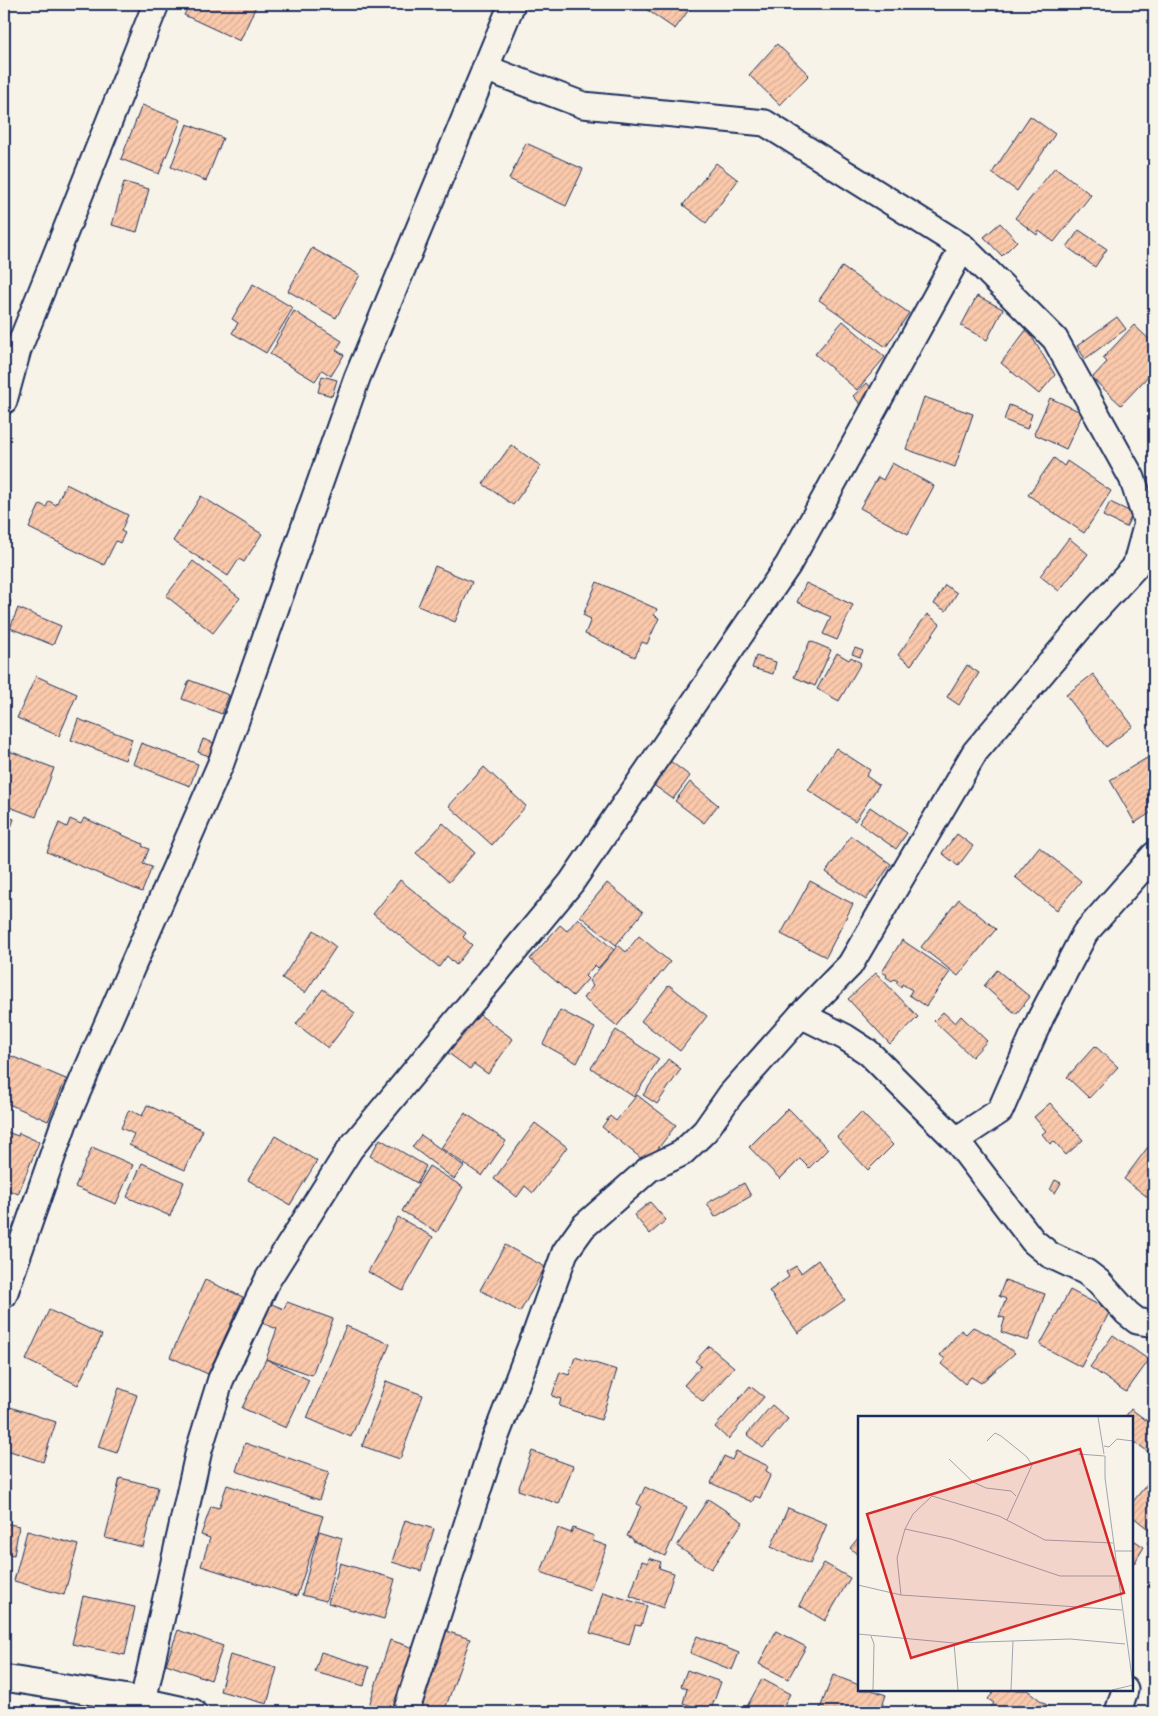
<svg xmlns="http://www.w3.org/2000/svg" width="1158" height="1716" font-family="Mali,sans-serif">
<defs>
<pattern id="building-hatch" width="6" height="6" patternUnits="userSpaceOnUse" patternTransform="scale(1.25)"><rect width="6" height="6" fill="#fbc9ab"/><path d="M-1 1l2-2M0 6l6-6M5 7l2-2" fill="none" stroke="#d7ad96"/></pattern>
</defs>
<rect width="100%" height="100%" fill="#f7f3e8"/>
<filter id="ink" filterUnits="userSpaceOnUse"><feTurbulence type="fractalNoise" baseFrequency=".02" numOctaves="2"/><feDisplacementMap in="SourceGraphic" scale="10" xChannelSelector="R" yChannelSelector="G"/><feConvolveMatrix kernelMatrix="1 2 1 2 8 2 1 2 1" color-interpolation-filters="sRGB"/></filter>
<g filter="url(#ink)">
<g fill="url(#building-hatch)" stroke="#1b2f5e">
<path d="M190 4H257L240 41 184 15Z"/>
<path d="M641 4H693L675 29 640 5Z"/>
<path d="M777 44 809 75 780 105 749 75Z"/>
<path d="M142 105 181 120 159 174 121 159Z"/>
<path d="M1030 116 1055 134 1017 191 992 173Z"/>
<path d="M187 124 223 138 206 181 171 167Z"/>
<path d="M526 143 583 169 566 206 509 179Z"/>
<path d="M716 163 738 180 706 223 683 205Z"/>
<path d="M4 164 9 165 4 184Z"/>
<path d="M1055 167 1091 195 1054 242 1039 231 1037 235 1015 218Z"/>
<path d="M124 182 149 189 137 232 112 225Z"/>
<path d="M1000 223 1017 241 1002 256 984 237Z"/>
<path d="M1079 230 1107 249 1095 267 1067 247Z"/>
<path d="M312 248 360 275 336 318 288 291Z"/>
<path d="M842 267 909 313 886 347 819 300Z"/>
<path d="M253 284 293 308 266 353 232 333 238 323 232 319Z"/>
<path d="M977 296 1003 309 987 340 961 326Z"/>
<path d="M294 311 342 341 336 350 344 355 331 376 322 370 315 381 270 354 277 343 276 342Z"/>
<path d="M1117 317 1126 329 1085 359 1077 346Z"/>
<path d="M843 321 885 357 857 390 815 354Z"/>
<path d="M1134 325 1154 344V370L1121 405 1092 378 1107 362 1103 358Z"/>
<path d="M1027 329 1055 375 1039 394 1001 363Z"/>
<path d="M322 376 337 380 332 396 318 392Z"/>
<path d="M867 383 880 398 866 410 853 396Z"/>
<path d="M924 397 973 414 955 467 906 449Z"/>
<path d="M1050 398 1083 413 1066 449 1034 434Z"/>
<path d="M1009 405 1032 414 1027 429 1004 420Z"/>
<path d="M511 445 541 466 513 505 483 484Z"/>
<path d="M1054 458 1064 466 1067 461 1111 491 1084 533 1028 495Z"/>
<path d="M892 463 934 486 908 534 860 508 878 477 883 480Z"/>
<path d="M66 484 128 515 121 531 125 533 120 543 116 541 104 565 29 528 40 504 46 507 49 501 56 505Z"/>
<path d="M201 496 262 534 244 562 239 559 228 576 173 541Z"/>
<path d="M1110 502 1133 513 1126 527 1103 516Z"/>
<path d="M1069 538 1088 554 1059 591 1040 576Z"/>
<path d="M193 561 240 598 213 633 166 596Z"/>
<path d="M435 566 472 582 455 622 418 606Z"/>
<path d="M597 582 657 609 654 615 659 618 647 644 642 642 635 657 585 634 591 619 583 615Z"/>
<path d="M806 583 853 605 837 640 823 634 831 617 797 602Z"/>
<path d="M945 585 957 593 946 611 934 604Z"/>
<path d="M4 598 11 601 4 620Z"/>
<path d="M18 608 61 626 53 645 10 628Z"/>
<path d="M927 614 940 624 911 665 898 655Z"/>
<path d="M810 641 831 650 815 686 794 677Z"/>
<path d="M855 648 863 651 860 657 852 654Z"/>
<path d="M837 653 849 660 851 657 861 663 839 701 817 689Z"/>
<path d="M756 656 776 662 773 674 752 668Z"/>
<path d="M967 665 979 673 959 705 947 697Z"/>
<path d="M1093 674 1133 726 1106 747 1066 695Z"/>
<path d="M36 676 77 694 59 736 17 718Z"/>
<path d="M189 680 229 695 222 714 182 699Z"/>
<path d="M78 719 132 739 125 760 71 740Z"/>
<path d="M203 739 222 746 217 759 198 752Z"/>
<path d="M141 743 198 764 190 786 133 764Z"/>
<path d="M836 748 870 770 866 776 879 785 855 821 808 790Z"/>
<path d="M4 749 54 768 36 817 4 805Z"/>
<path d="M662 755 690 776 673 799 644 778Z"/>
<path d="M1152 755 1154 758V813L1153 811 1135 823 1110 780Z"/>
<path d="M484 767 526 806 492 845 449 806Z"/>
<path d="M690 782 718 805 704 823 675 801Z"/>
<path d="M870 807 907 833 896 849 859 823Z"/>
<path d="M4 815 14 819 4 847Z"/>
<path d="M84 818 143 844 142 846 149 849 143 864 152 867 142 892 47 852 59 823 67 827 70 819 81 824Z"/>
<path d="M443 823 475 852 449 882 416 853Z"/>
<path d="M957 834 973 846 958 866 942 853Z"/>
<path d="M851 836 891 864 866 900 826 872Z"/>
<path d="M1039 847 1081 881 1057 910 1015 877Z"/>
<path d="M400 880 466 933 463 937 472 945 456 965 447 956 439 967 373 914Z"/>
<path d="M810 881 853 904 826 957 781 934Z"/>
<path d="M607 883 643 912 616 945 580 916Z"/>
<path d="M959 899 996 929 958 976 921 947Z"/>
<path d="M578 918 614 950 598 968 595 965 585 976 588 979 573 996 530 959 560 925 567 931Z"/>
<path d="M314 930 336 947 305 993 282 978Z"/>
<path d="M639 936 670 962 617 1026 583 998 593 986 589 981 618 945 626 952Z"/>
<path d="M902 940 950 972 926 1006 909 995 912 990 902 984 901 987 896 983 898 981 894 979 892 981 886 977 887 975 882 972Z"/>
<path d="M997 970 1030 997 1016 1014 984 986Z"/>
<path d="M876 973 918 1017 890 1044 848 999Z"/>
<path d="M669 985 707 1016 680 1051 641 1021Z"/>
<path d="M323 989 355 1013 328 1048 296 1024Z"/>
<path d="M473 1010 513 1039 488 1074 474 1064 470 1069 444 1050Z"/>
<path d="M560 1010 595 1028 577 1063 543 1044Z"/>
<path d="M943 1012 955 1023 961 1016 987 1041 972 1057 934 1021Z"/>
<path d="M616 1030 659 1059 634 1097 591 1068Z"/>
<path d="M1095 1046 1118 1067 1089 1098 1067 1077Z"/>
<path d="M4 1053 66 1079 48 1121 4 1102Z"/>
<path d="M668 1059 681 1069 657 1104 643 1095Z"/>
<path d="M637 1095 676 1125 647 1163 602 1127 610 1116 616 1121Z"/>
<path d="M1050 1103 1083 1140 1066 1155 1054 1141 1050 1144 1042 1134 1046 1131 1034 1117Z"/>
<path d="M147 1105 203 1130 185 1170 129 1145 134 1134 121 1128 129 1110 142 1116Z"/>
<path d="M788 1108 828 1149 809 1168 800 1159 780 1179 749 1147Z"/>
<path d="M861 1112 893 1145 868 1170 837 1137Z"/>
<path d="M465 1113 506 1141 482 1176 441 1148Z"/>
<path d="M535 1123 567 1147 533 1193 525 1186 517 1197 494 1179Z"/>
<path d="M4 1131 18 1136 19 1133 39 1142 18 1194 4 1188Z"/>
<path d="M421 1135 464 1166 454 1179 412 1147Z"/>
<path d="M275 1136 317 1161 290 1205 248 1180Z"/>
<path d="M380 1139 426 1166 417 1183 370 1156Z"/>
<path d="M1154 1139V1202L1124 1179Z"/>
<path d="M92 1147 133 1165 116 1204 75 1187Z"/>
<path d="M142 1163 184 1182 170 1216 127 1197Z"/>
<path d="M429 1166 463 1187 437 1232 402 1211Z"/>
<path d="M1055 1180 1061 1183 1055 1193 1050 1190Z"/>
<path d="M744 1183 751 1196 715 1217 707 1203Z"/>
<path d="M650 1202 666 1220 650 1234 634 1215Z"/>
<path d="M398 1217 433 1237 403 1291 368 1272Z"/>
<path d="M505 1245 545 1267 520 1312 480 1290Z"/>
<path d="M818 1260 845 1300 798 1333 769 1291 789 1277 786 1272 796 1266 801 1273Z"/>
<path d="M205 1280 243 1297 208 1374 170 1357Z"/>
<path d="M1005 1280 1045 1294 1028 1341 1001 1332 1005 1318 999 1317 1006 1299 999 1296Z"/>
<path d="M1070 1290 1110 1311 1081 1367 1040 1345Z"/>
<path d="M287 1302 333 1319 312 1375 266 1359 277 1329 262 1323 269 1303 284 1309Z"/>
<path d="M49 1310 102 1335 78 1385 26 1360Z"/>
<path d="M346 1326 390 1344 351 1437 307 1418Z"/>
<path d="M973 1327 990 1335 1015 1353 981 1383 971 1377 965 1384 941 1364 945 1359 940 1355 961 1330 966 1334Z"/>
<path d="M1113 1335 1149 1360 1126 1392 1090 1367Z"/>
<path d="M709 1346 734 1367 703 1402 684 1385 701 1366 695 1361Z"/>
<path d="M575 1357 617 1370 601 1420 559 1406 561 1399 552 1396 560 1372 569 1375Z"/>
<path d="M266 1359 309 1380 286 1428 242 1408Z"/>
<path d="M386 1381 423 1395 400 1459 362 1446Z"/>
<path d="M750 1386 764 1397 728 1439 715 1427Z"/>
<path d="M119 1388 137 1395 117 1453 98 1447Z"/>
<path d="M4 1405 56 1422 43 1462 4 1449Z"/>
<path d="M772 1405 788 1419 763 1448 747 1434Z"/>
<path d="M1131 1409 1154 1426V1456L1132 1440V1417H1125Z"/>
<path d="M245 1443 329 1472 319 1500 236 1471Z"/>
<path d="M532 1451 573 1466 559 1504 518 1490Z"/>
<path d="M736 1451 768 1466 766 1471 771 1474 760 1498 755 1496 752 1502 711 1483 724 1456 732 1460Z"/>
<path d="M1154 1475V1531L1153 1533 1132 1516V1503Z"/>
<path d="M120 1478 158 1487 143 1547 105 1538Z"/>
<path d="M227 1485 323 1516 297 1596 201 1566 210 1538 201 1535 211 1506 219 1508Z"/>
<path d="M645 1487 687 1507 665 1556 633 1541V1539L627 1536 641 1506 637 1504Z"/>
<path d="M708 1499 743 1522 711 1569 677 1546Z"/>
<path d="M788 1508 827 1524 810 1564 771 1547Z"/>
<path d="M405 1520 434 1529 421 1571 392 1562Z"/>
<path d="M4 1523 19 1526 14 1555 4 1553Z"/>
<path d="M558 1528 571 1533 573 1528 594 1536 593 1541 607 1546 590 1590 541 1572Z"/>
<path d="M27 1531 78 1545 64 1595 14 1581Z"/>
<path d="M319 1531 342 1538 326 1601 302 1595Z"/>
<path d="M1154 1534V1549L1147 1543Z"/>
<path d="M859 1537V1556L850 1548Z"/>
<path d="M1132 1539 1144 1547 1132 1567Z"/>
<path d="M649 1558 661 1562 659 1568 674 1573 663 1608 630 1596 642 1561 648 1563Z"/>
<path d="M340 1563 395 1579 384 1619 328 1603Z"/>
<path d="M824 1563 850 1578 825 1621 799 1605Z"/>
<path d="M603 1592 647 1606 641 1626 635 1625 629 1645 590 1633Z"/>
<path d="M83 1596 135 1607 125 1655 72 1644Z"/>
<path d="M178 1630 223 1646 211 1680 166 1664Z"/>
<path d="M443 1630 470 1639 444 1712H415Z"/>
<path d="M776 1631 806 1647 788 1679 759 1664Z"/>
<path d="M697 1636 739 1653 732 1670 690 1653Z"/>
<path d="M390 1640 414 1648 393 1712H367Z"/>
<path d="M321 1652 369 1667 364 1686 315 1672Z"/>
<path d="M230 1655 277 1668 267 1704 220 1691Z"/>
<path d="M687 1670 721 1682 710 1712 683 1703 687 1689 681 1686Z"/>
<path d="M833 1675 859 1685V1690H872L886 1695 880 1712 819 1711Z"/>
<path d="M762 1679 790 1694 780 1712H744Z"/>
<path d="M990 1690H1027L1049 1707 1044 1712H987L994 1703 988 1699 993 1693Z"/>
</g>
<g fill="none" stroke-linecap="round" stroke-linejoin="round">
<defs>
<g id="minor">
<path d="M4 401 18 350 156 4"/>
<path d="M801 1015 845 1037 868 1052 956 1140 1033 1241 1050 1255 1086 1272 1099 1282 1127 1313 1137 1321 1148 1323 1154 1322"/>
<path d="M956 1140 1000 1111 1041 1017 1085 933 1154 855"/>
<path d="M4 1295 64 1123 221 763 357 378 512 4"/>
<path d="M4 1678 129 1698 193 1712"/>
<path d="M143 1701 199 1450 221 1379 268 1279 350 1149 571 883 788 565 963 247"/>
<path d="M406 1712 493 1444 537 1330 565 1252 583 1227 649 1169 682 1153 705 1131 731 1094 801 1015 850 965 975 752 1091 615 1135 567 1147 523 1132 478 1055 339 963 247 765 123 583 105 485 68"/>
<path d="M1118 1712 1125 1690"/>
</g>
</defs>
<use href="#minor" stroke="#1b2f5e" stroke-width="29"/>
<use href="#minor" stroke="#f7f3e8" stroke-width="25"/>
</g>
</g>
<g transform="translate(858 1416)">
<rect width="275" height="275" fill="#f7f3e8"/>
<path fill="none" stroke="#9fa5b1" stroke-width="1" d="M240 1 246 38M129 25 137 17 143 20 169 41 174 49 149 104M246 30 251 31 259 23 275 25M220 38 247 40V62L275 269M91 43 115 66 128 72 153 75 158 80M47 113 93 123 202 160H259M257 135H275M0 169 43 179 264 194M43 179 39 142 47 113 55 98 74 80 141 100 187 124 255 127M0 218 96 227 212 223 267 228M13 220 16 228 15 274M96 227 100 274M153 274 155 225M254 274 275 269"/>
<path fill="#d62828" fill-opacity="0.15" stroke="#d62828" stroke-width="2.5" d="M222 33 266 177 53 242 9 98Z"/>
<rect width="275" height="275" fill="none" stroke="#1b2f5e" stroke-width="2.5"/>
</g>
<rect width="1158" height="1716" fill="none" stroke="#f7f3e8" stroke-width="20"/>
<rect x="10" y="10" width="1138" height="1696" fill="none" stroke="#1b2f5e" stroke-width="2" filter="url(#ink)"/>
</svg>
